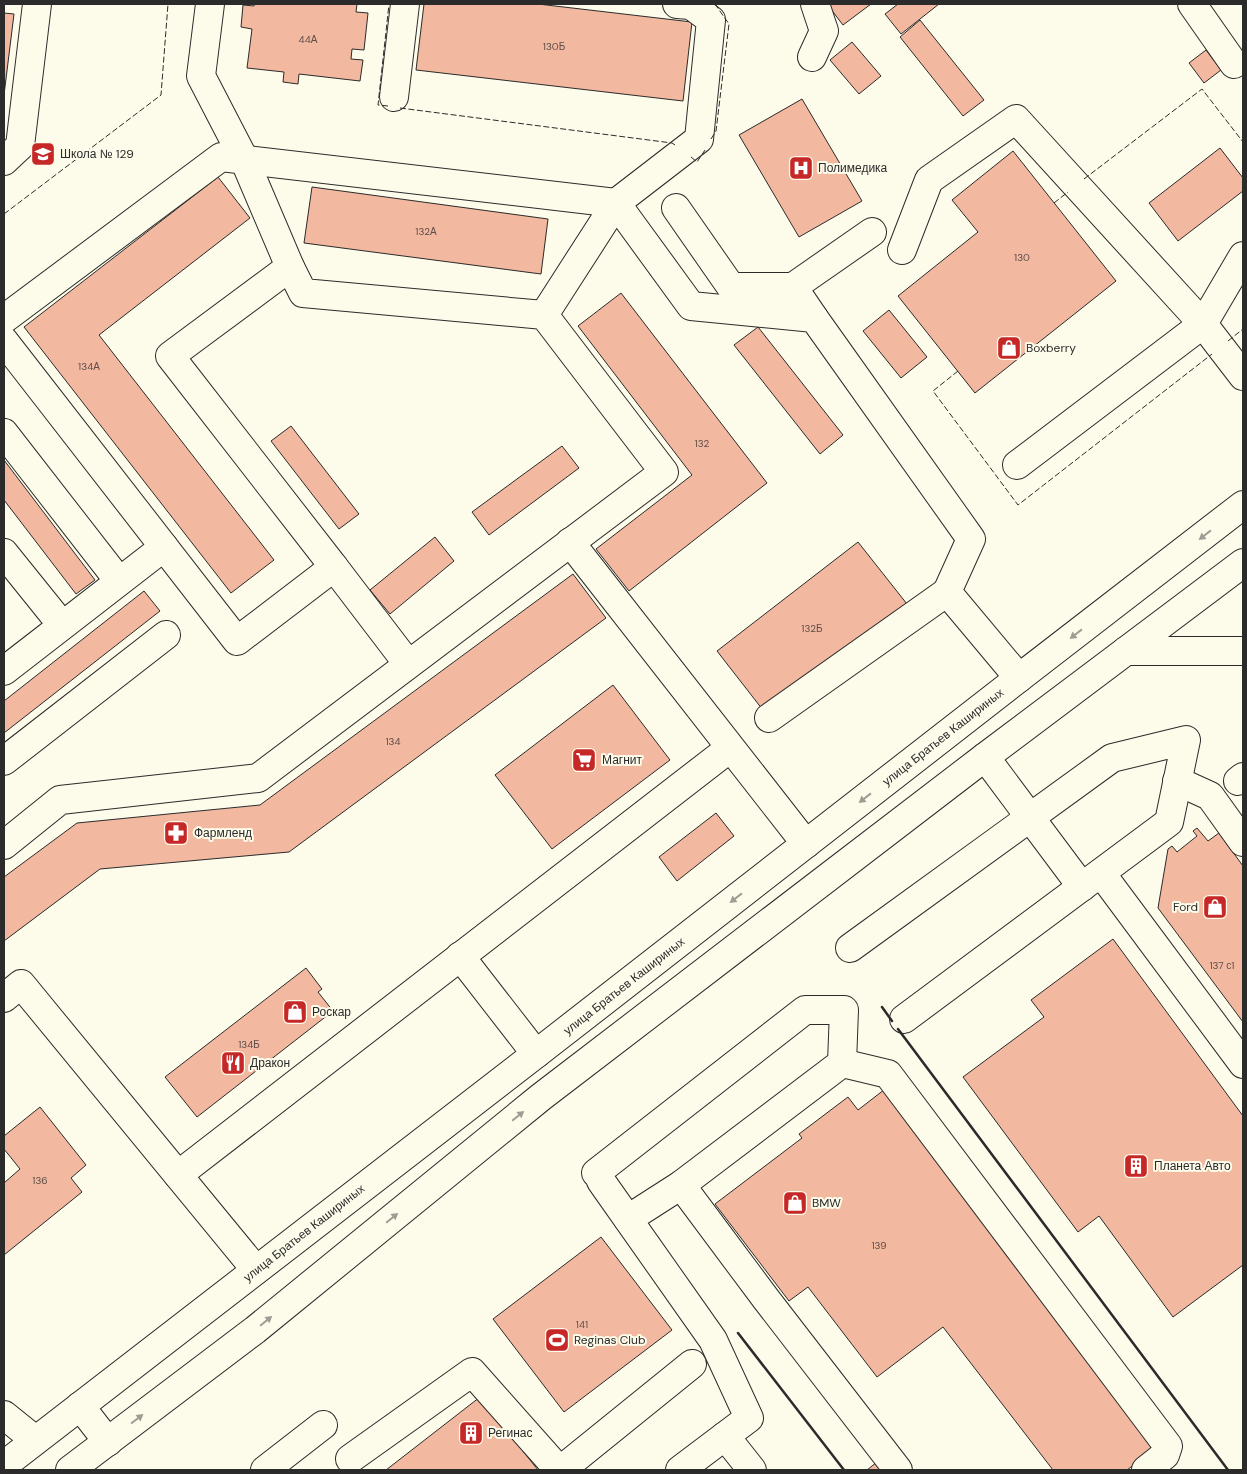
<svg xmlns="http://www.w3.org/2000/svg" width="1247" height="1474" font-family="'DM Sans',sans-serif">
<rect width="100%" height="100%" fill="#fdfbea"/>
<g fill="#f2b8a0" stroke="#2b2b2b">
<path d="M255 4H357L356 12 368 13 364 50 352 49 351 59 363 60 360 81 299 74 298 84 283 82 284 72 247 68 252 29 241 27 243 5 254 6Z"/>
<path d="M424 4H538L692 22 683 101 416 70Z"/>
<path d="M827 4H871L843 25Z"/>
<path d="M898 4H939L901 34 885 14Z"/>
<path d="M4 13 14 14 4 95Z"/>
<path d="M920 20 984 100 963 116 900 37Z"/>
<path d="M852 42 881 76 859 94 830 60Z"/>
<path d="M1206 50 1221 70 1204 83 1189 63Z"/>
<path d="M802 99 862 201 799 237 739 135Z"/>
<path d="M1220 148 1243 178V191L1178 241 1149 203Z"/>
<path d="M1013 151 1116 281 975 393 898 296 978 232 952 200Z"/>
<path d="M218 177 250 218 99 335 274 560 231 593 24 327Z"/>
<path d="M312 187 548 219 541 274 304 243Z"/>
<path d="M621 293 767 483 629 591 596 549 692 475 578 326Z"/>
<path d="M889 310 927 357 901 378 863 331Z"/>
<path d="M758 327 843 435 820 454 734 345Z"/>
<path d="M291 426 359 514 339 529 271 441Z"/>
<path d="M562 446 579 468 489 535 472 512Z"/>
<path d="M4 460 95 580 76 594 4 500Z"/>
<path d="M435 537 454 561 390 614 370 590Z"/>
<path d="M858 542 907 604 766 714 717 651Z"/>
<path d="M573 574 606 618 289 852 100 869 4 941V877L77 823 260 805Z"/>
<path d="M144 591 160 611 4 733V701Z"/>
<path d="M613 685 670 760 552 849 495 775Z"/>
<path d="M716 813 734 836 677 881 659 857Z"/>
<path d="M1197 828 1208 841 1219 833 1243 866V1022L1158 908 1168 849 1172 846 1177 852 1197 836 1193 831Z"/>
<path d="M1113 939 1243 1116V1265L1173 1317 1099 1216 1078 1232 963 1077 1044 1017 1031 1000Z"/>
<path d="M306 968 322 989 318 992 333 1011 197 1117 165 1077Z"/>
<path d="M889 1086 1162 1443 1127 1470H1053L943 1327 877 1377 808 1287 789 1301 715 1204 802 1138 799 1134 848 1097 858 1110Z"/>
<path d="M40 1107 86 1165 71 1178 82 1192 4 1255V1183L20 1169 4 1149V1136Z"/>
<path d="M601 1237 672 1330 564 1412 493 1319Z"/>
<path d="M480 1397 538 1470H386Z"/>
<path d="M877 1462 883 1470H867Z"/>
</g>
<g fill="none" stroke-linecap="round" stroke-linejoin="round">
<defs>
<g id="minor">
<path d="M1192 4 1234 64"/>
<path d="M812 57 824 31 815 4"/>
<path d="M394 97 405 4"/>
<path d="M4 161 20 146 37 4"/>
<path d="M676 208 731 287H793L814 318"/>
<path d="M902 250 929 180 1016 119 1203 324 1243 376"/>
<path d="M793 287 872 232"/>
<path d="M544 315 616 203 699 139 711 20 691 5 677 4"/>
<path d="M4 319 221 157 616 203 691 306 814 318 971 539 947 592 1019 678"/>
<path d="M4 341 237 641 334 567 170 356 290 267"/>
<path d="M4 433 119 581"/>
<path d="M1017 465 1203 324 1243 256"/>
<path d="M570 542 806 844"/>
<path d="M4 553 62 625"/>
<path d="M334 567 408 664"/>
<path d="M1126 651H1243"/>
<path d="M4 671 164 547"/>
<path d="M769 718 947 592"/>
<path d="M985 757 1082 887"/>
<path d="M4 761 166 635"/>
<path d="M1177 781 1210 796 1243 842"/>
<path d="M1238 781 1243 777"/>
<path d="M4 845 60 800 258 778 664 472 544 315 303 293 290 267 244 159 201 76 210 4"/>
<path d="M1101 873 1243 1064"/>
<path d="M850 948 1112 758 1186 740 1169 822 904 1019"/>
<path d="M460 956 536 1054"/>
<path d="M4 998 21 984 256 1270"/>
<path d="M842 1063 888 1074 1168 1446 1165 1455 1146 1470"/>
<path d="M596 1173 805 1010H844L842 1063 681 1185 628 1219"/>
<path d="M178 1175 730 748"/>
<path d="M601 1181 713 1340 749 1418 680 1470"/>
<path d="M681 1185 766 1299 898 1470"/>
<path d="M4 1415 35 1440"/>
<path d="M725 1436 752 1470"/>
<path d="M350 1459 472 1372 559 1470"/>
<path d="M265 1470 323 1425"/>
<path d="M561 1470 692 1364"/>
</g>
<g id="major">
<path d="M80 1406 108 1442"/>
<path d="M4 1465 536 1054 1019 678 1243 505"/>
<path d="M70 1470 255 1330 541 1097 985 757 1243 563"/>
</g>
</defs>
<use href="#minor" stroke="#2b2b2b" stroke-width="30"/>
<use href="#major" stroke="#2b2b2b" stroke-width="30"/>
<use href="#minor" stroke="#fdfbea" stroke-width="28"/>
<use href="#major" stroke="#fdfbea" stroke-width="28"/>
<g stroke="#2b2b2b" stroke-width="1" stroke-dasharray="6 2.5" stroke-linecap="butt">
<path d="M388 106 378 105 389 4"/>
<path d="M400 108 672 143 675 145"/>
<path d="M711 139 716 131 729 24 715 4"/>
<path d="M691 157 697 162 705 150"/>
<path d="M1084 179 1202 89 1243 142"/>
<path d="M1054 203 1068 192"/>
<path d="M4 214 161 95 168 4"/>
<path d="M1228 341 1243 329"/>
<path d="M958 371 933 391 1018 505 1212 354"/>
</g>
<g stroke="#2b2b2b" stroke-width="2.5">
<path d="M882 1007 892 1021"/>
<path d="M898 1029 1228 1470"/>
<path d="M738 1333 844 1470"/>
</g>
</g>
<defs><path id="oneway-solid" d="M-6-.8H1V-3.2L6.5 0L1 3.2V.8H-6Z" transform="scale(1.25)"/></defs>
<g fill="#9e9d94">
<use href="#oneway-solid" transform="translate(1205 535) rotate(142)"/>
<use href="#oneway-solid" transform="translate(1076 634) rotate(142)"/>
<use href="#oneway-solid" transform="translate(865 798) rotate(142)"/>
<use href="#oneway-solid" transform="translate(736 898) rotate(142)"/>
<use href="#oneway-solid" transform="translate(518 1116) rotate(-39)"/>
<use href="#oneway-solid" transform="translate(392 1218) rotate(-39)"/>
<use href="#oneway-solid" transform="translate(266 1321) rotate(-39)"/>
<use href="#oneway-solid" transform="translate(137 1419) rotate(-37)"/>
</g>
<defs>
<symbol id="school-square" viewBox="-11 -11 22 22"><rect x="-9" y="-9" width="18" height="18" rx="4" fill="#c62828" stroke="#fdfbea"/><path d="M0-5L7-2L0 1L-7-2ZM-4 1L0 2.5L4 1V4Q0 6-4 4Z" fill="#fff"/></symbol>
<symbol id="hospital-square" viewBox="-11 -11 22 22"><rect x="-9" y="-9" width="18" height="18" rx="4" fill="#c62828" stroke="#fdfbea"/><path d="M-5-5h3v3.5h4V-5h3V5h-3V1.5h-4V5h-3Z" fill="#fff"/></symbol>
<symbol id="shop-square" viewBox="-11 -11 22 22"><rect x="-9" y="-9" width="18" height="18" rx="4" fill="#c62828" stroke="#fdfbea"/><path d="M-5-2.5h2.3a2.7 3.5 0 0 1 5.4 0H5L5.5 6h-11ZM-1.5-2.5h3a1.5 2.3 0 0 0-3 0Z" fill="#fff"/></symbol>
<symbol id="supermarket-square" viewBox="-11 -11 22 22"><rect x="-9" y="-9" width="18" height="18" rx="4" fill="#c62828" stroke="#fdfbea"/><path d="M-6-5.5h2.5l.6 2H6L4.5 2H-2.5L-4.4-4H-6ZM-1.5 3.2a1.3 1.3 0 1 0 .1 0ZM3 3.2a1.3 1.3 0 1 0 .1 0Z" fill="#fff"/></symbol>
<symbol id="pharmacy-square" viewBox="-11 -11 22 22"><rect x="-9" y="-9" width="18" height="18" rx="4" fill="#c62828" stroke="#fdfbea"/><path d="M-2-6h4v4h4v4h-4v4h-4v-4h-4v-4h4Z" fill="#fff"/></symbol>
<symbol id="restaurant-square" viewBox="-11 -11 22 22"><rect x="-9" y="-9" width="18" height="18" rx="4" fill="#c62828" stroke="#fdfbea"/><path d="M-5-6h1v4h1v-4h1v4h1v-4h1v5L-1.5 .5V6h-2V.5L-5-1ZM5-6V6H3V1.5H1.5Q1.5-4 5-6Z" fill="#fff"/></symbol>
<symbol id="building-square" viewBox="-11 -11 22 22"><rect x="-9" y="-9" width="18" height="18" rx="4" fill="#c62828" stroke="#fdfbea"/><path d="M-4-6H4V6H1V3H-1V6H-4ZM-2.5-4.3h1.7v1.8h-1.7ZM.8-4.3h1.7v1.8H.8ZM-2.5-1h1.7V.8h-1.7ZM.8-1h1.7V.8H.8Z" fill="#fff"/></symbol>
<symbol id="stadium-square" viewBox="-11 -11 22 22"><rect x="-9" y="-9" width="18" height="18" rx="4" fill="#c62828" stroke="#fdfbea"/><path d="M0-5a6.5 5 0 1 0 0 10a6.5 5 0 1 0 0-10ZM-3.5-1.8h7v3.6h-7Z" fill="#fff"/></symbol>
</defs>
<g fill-rule="evenodd">
<use href="#school-square" x="29" y="140" width="28" height="28"/>
<use href="#hospital-square" x="787" y="154" width="28" height="28"/>
<use href="#shop-square" x="995" y="334" width="28" height="28"/>
<use href="#supermarket-square" x="570" y="746" width="28" height="28"/>
<use href="#pharmacy-square" x="162" y="819" width="28" height="28"/>
<use href="#shop-square" x="1201" y="893" width="28" height="28"/>
<use href="#shop-square" x="281" y="998" width="28" height="28"/>
<use href="#restaurant-square" x="219" y="1049" width="28" height="28"/>
<use href="#building-square" x="1122" y="1152" width="28" height="28"/>
<use href="#shop-square" x="781" y="1189" width="28" height="28"/>
<use href="#stadium-square" x="543" y="1326" width="28" height="28"/>
<use href="#building-square" x="457" y="1419" width="28" height="28"/>
</g>
<g text-anchor="middle" dominant-baseline="central" stroke-width="4" stroke-linejoin="round" paint-order="stroke">
<g font-size="10" fill="#5d4e48">
<text x="308" y="39">44А</text>
<text x="554" y="46">130Б</text>
<text x="426" y="231">132А</text>
<text x="1022" y="257">130</text>
<text x="89" y="366">134А</text>
<text x="702" y="443">132</text>
<text x="812" y="628">132Б</text>
<text x="393" y="741">134</text>
<text x="1222" y="965">137 с1</text>
<text x="249" y="1044">134Б</text>
<text x="40" y="1180">136</text>
<text x="879" y="1245">139</text>
<text x="582" y="1324">141</text>
</g>
<g font-size="12" fill="#2b2b2b" stroke="#fdfbea" text-anchor="start">
<text x="60" y="154">Школа № 129</text>
<text x="818" y="168">Полимедика</text>
<text x="1026" y="348">Boxberry</text>
<text x="602" y="760">Магнит</text>
<text x="194" y="833">Фармленд</text>
<text x="1198" y="907" text-anchor="end">Ford</text>
<text x="312" y="1012">Роскар</text>
<text x="250" y="1063">Дракон</text>
<text x="1154" y="1166">Планета Авто</text>
<text x="812" y="1203">BMW</text>
<text x="574" y="1340">Reginas Club</text>
<text x="488" y="1433">Регинас</text>
</g>
<g font-size="12" fill="#2b2b2b" stroke="#fdfbea">
<text transform="translate(943 737) rotate(-38)">улица Братьев Кашириных</text>
<text transform="translate(624 986) rotate(-38)">улица Братьев Кашириных</text>
<text transform="translate(304 1233) rotate(-38)">улица Братьев Кашириных</text>
</g>
</g>
<rect width="1247" height="1474" fill="none" stroke="#2b2b2b" stroke-width="10"/>
</svg>
